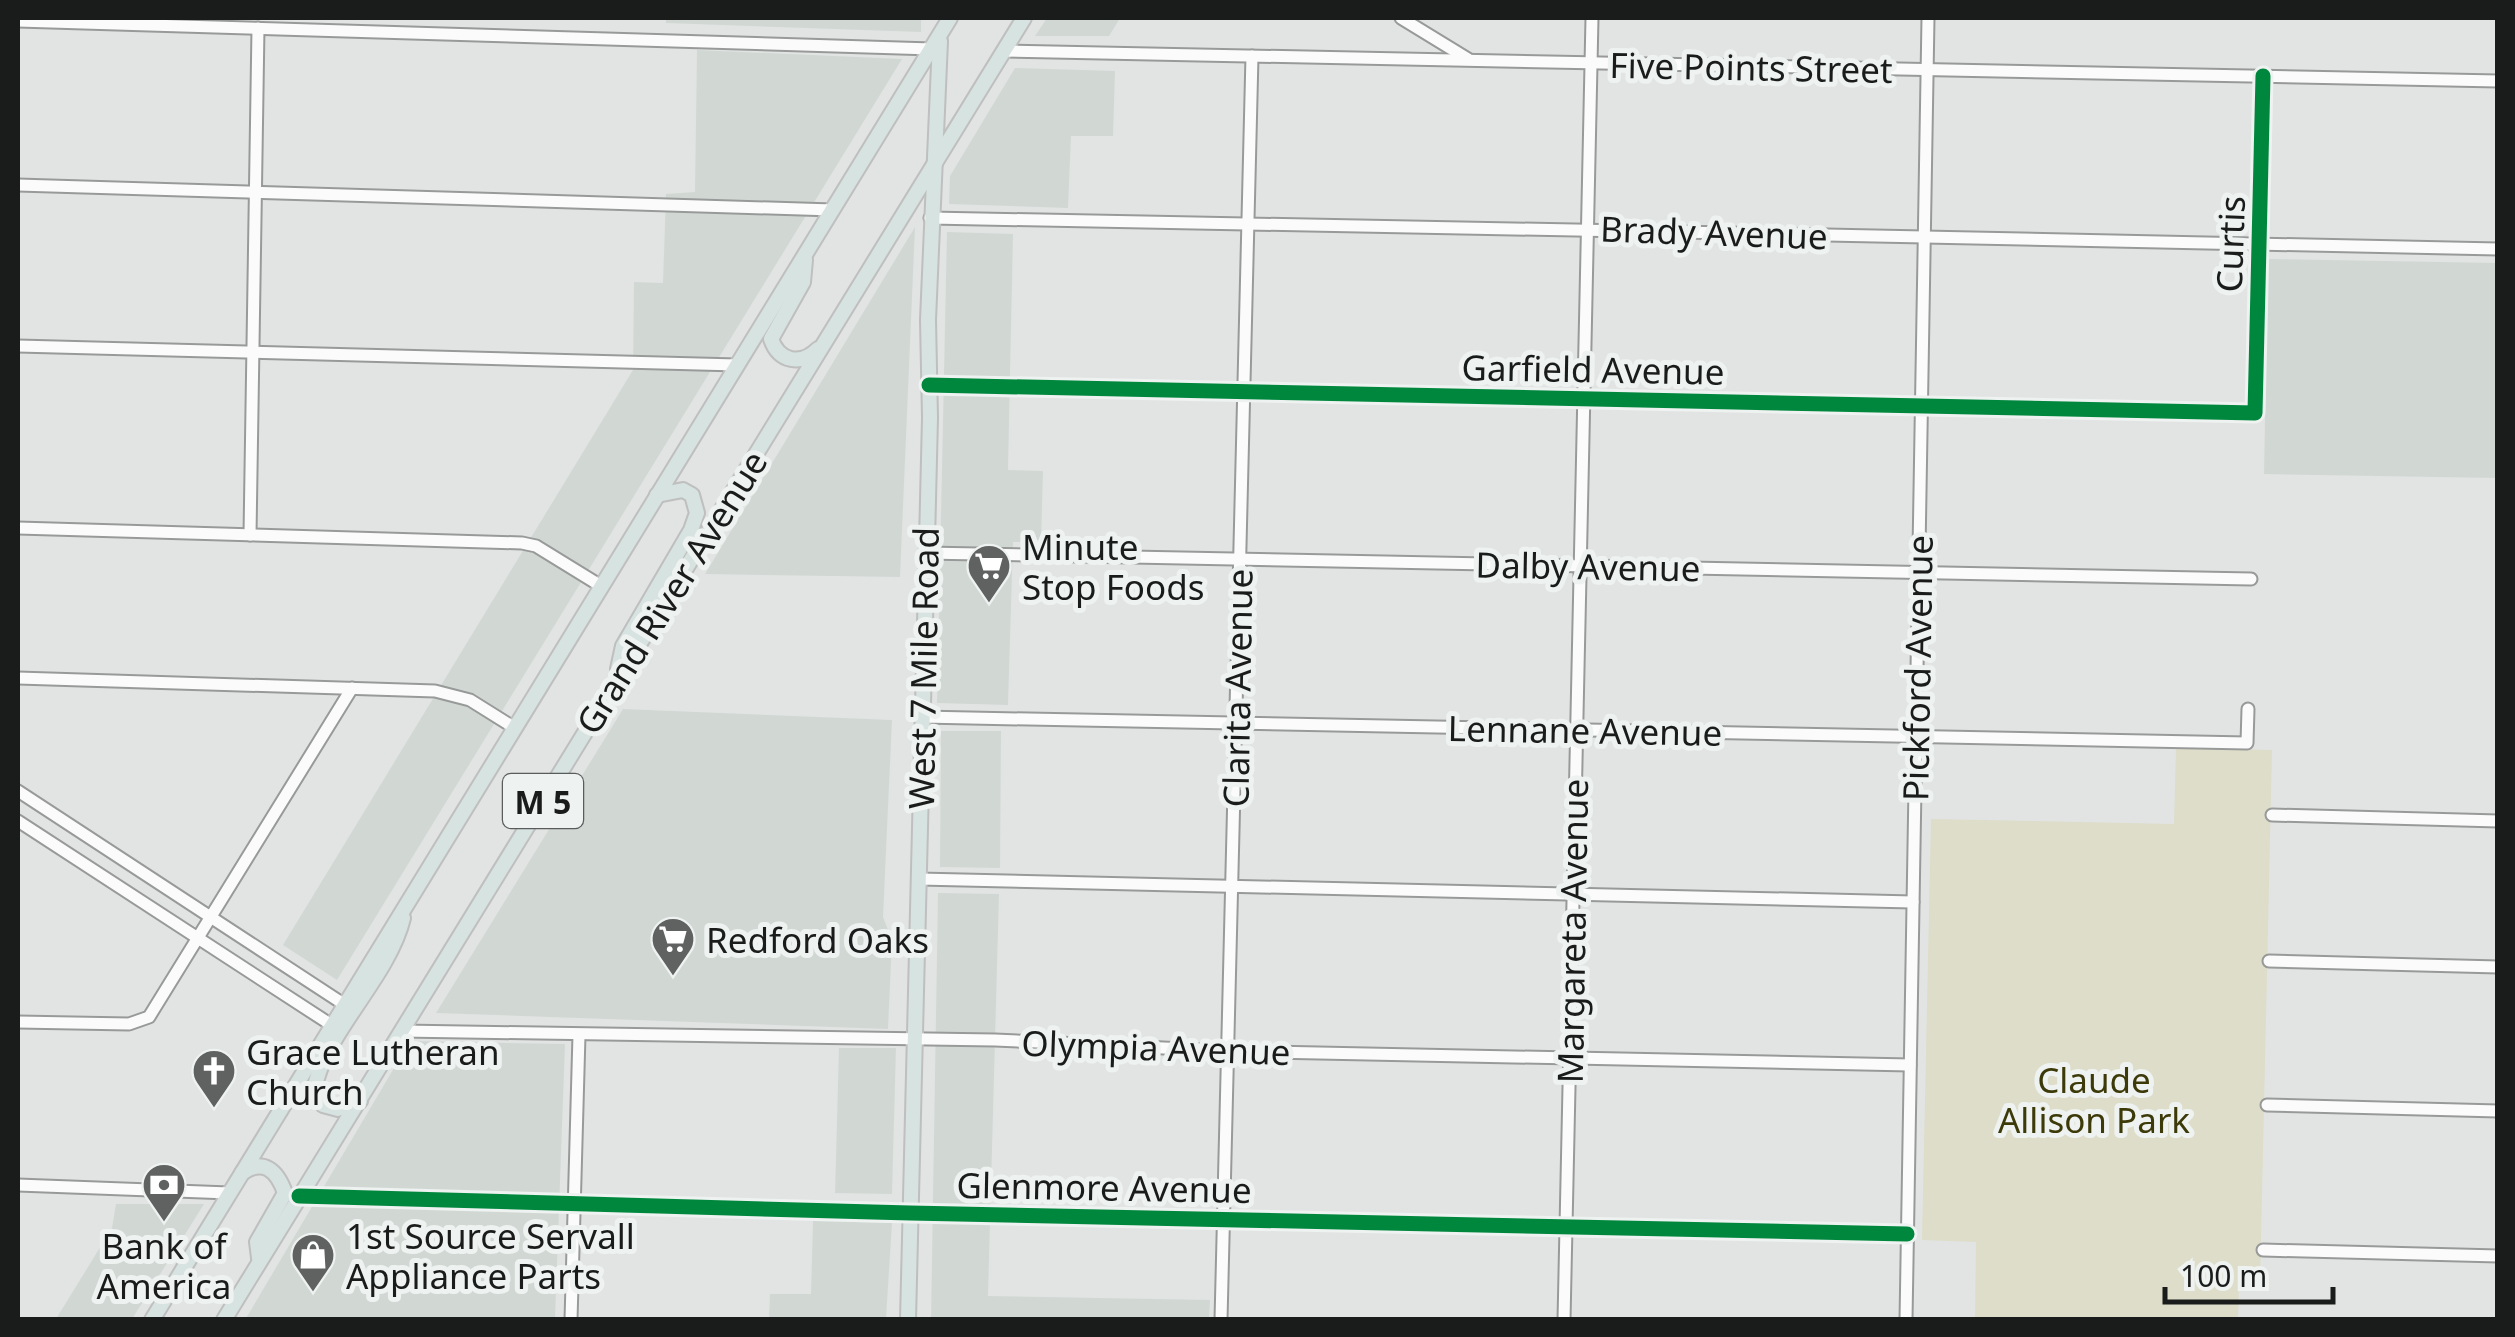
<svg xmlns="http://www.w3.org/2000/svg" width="2515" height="1337" font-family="'Noto Sans',sans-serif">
<rect width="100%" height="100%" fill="#e2e4e3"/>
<g fill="#d1d8d4">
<path d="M666 18H921V32L666 23Z"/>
<path d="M1047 18H1120L1109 36H1035Z"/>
<path d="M697 50 902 59 337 980 283 945 633 370 634 282 663 283 666 194 695 192Z"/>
<path d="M1015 68 1115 71 1113 136H1071L1068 208 949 204 950 176Z"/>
<path d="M915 227 900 577 705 574Z"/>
<path d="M947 232 1013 234 1008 470 1043 471 1041 542H1013L1008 705 937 703Z"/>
<path d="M2268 259 2497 263V478L2264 474Z"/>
<path d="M623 709 892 720 883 917 892 940 888 1029 436 1013Z"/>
<path d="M941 731H1001L1000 868 940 867Z"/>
<path d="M938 893 999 894 988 1296 1210 1300 1209 1319 931 1320Z"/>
<path d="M410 1041 565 1044 555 1319 245 1320Z"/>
<path d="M839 1048H896L892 1194 835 1193Z"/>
<path d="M116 1204H204L132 1319H56L112 1228Z"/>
<path d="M813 1221 892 1223 886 1319H769L770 1294H811Z"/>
</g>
<path fill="#ddddc9" d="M2176 748 2272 750 2260 1283H2239L2238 1319H1975L1976 1242 1922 1240 1931 819 2174 824Z"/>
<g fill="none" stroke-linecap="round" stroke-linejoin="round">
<defs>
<g id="minor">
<path d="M1401 18 1468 59"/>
<path d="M18 21 932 49"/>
<path d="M1004 51 2498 81"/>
<path d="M18 185 833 210"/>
<path d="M930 218C1453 224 1975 241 2498 249"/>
<path d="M18 346 737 365"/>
<path d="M929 385 2255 413 2263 76"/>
<path d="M18 528 522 543 536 546 601 586"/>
<path d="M250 535 258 28"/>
<path d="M926 553 2251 579"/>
<path d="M18 678 435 691 470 700 513 727"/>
<path d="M922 717 2247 743 2248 709"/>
<path d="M18 791 345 1005"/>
<path d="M2272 815 2498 821"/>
<path d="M18 821 333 1026"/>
<path d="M919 879 1913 902"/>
<path d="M2269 961 2498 967"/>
<path d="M18 1022 129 1024 149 1017 352 688"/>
<path d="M402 1031 995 1040 1227 1051 1910 1065"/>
<path d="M2267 1105 2498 1111"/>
<path d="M18 1185 229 1193"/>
<path d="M299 1196 910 1213 1907 1234"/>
<path d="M2263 1250 2498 1256"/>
<path d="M571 1320 579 1035"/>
<path d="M1221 1320 1252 56"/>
<path d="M1564 1320 1592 18"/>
<path d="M1906 1320 1928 18"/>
</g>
<g id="major">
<path d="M805 260 803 282 771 339C779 362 801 366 818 349"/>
<path d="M618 669 623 646 691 530 697 513 692 495 683 490 657 495"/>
<path d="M360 1101 338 1109 323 1105 314 1091C323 1034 388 979 403 918"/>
<path d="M242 1173C263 1158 277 1170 285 1193L257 1242 259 1258"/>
<path d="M152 1320 950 18"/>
<path d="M224 1320 1024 18"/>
<path d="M908 1320 930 418 928 320 940 41"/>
</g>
</defs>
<use href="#minor" stroke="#989a99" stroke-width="15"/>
<use href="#major" stroke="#bebfbe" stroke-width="18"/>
<use href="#minor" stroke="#fbfbfb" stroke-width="11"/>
<use href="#major" stroke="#d7e3e1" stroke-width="14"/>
<defs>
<g id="cycleway">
<path d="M929 385 2255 413 2263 76"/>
<path d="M299 1196 910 1213 1907 1234"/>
</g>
</defs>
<use href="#cycleway" stroke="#eef2f0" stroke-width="21"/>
<use href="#cycleway" stroke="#00873e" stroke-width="15"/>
</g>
<defs>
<symbol id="supermarket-pin" viewBox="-11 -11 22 30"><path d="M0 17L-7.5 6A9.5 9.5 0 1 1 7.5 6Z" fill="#606261" stroke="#eef2f0"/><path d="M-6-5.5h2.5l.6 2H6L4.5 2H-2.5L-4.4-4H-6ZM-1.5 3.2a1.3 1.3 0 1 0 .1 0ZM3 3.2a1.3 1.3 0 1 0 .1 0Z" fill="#fff"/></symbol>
<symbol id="church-pin" viewBox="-11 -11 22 30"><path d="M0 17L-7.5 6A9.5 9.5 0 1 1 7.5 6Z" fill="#606261" stroke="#eef2f0"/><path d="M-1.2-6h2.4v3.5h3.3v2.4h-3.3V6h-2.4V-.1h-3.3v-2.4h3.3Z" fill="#fff"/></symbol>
<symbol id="bank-pin" viewBox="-11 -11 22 30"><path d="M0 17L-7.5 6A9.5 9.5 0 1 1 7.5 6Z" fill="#606261" stroke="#eef2f0"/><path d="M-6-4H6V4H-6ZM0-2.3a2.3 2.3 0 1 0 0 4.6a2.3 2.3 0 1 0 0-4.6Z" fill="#fff"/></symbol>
<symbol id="shop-pin" viewBox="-11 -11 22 30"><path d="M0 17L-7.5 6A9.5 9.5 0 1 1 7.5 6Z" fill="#606261" stroke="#eef2f0"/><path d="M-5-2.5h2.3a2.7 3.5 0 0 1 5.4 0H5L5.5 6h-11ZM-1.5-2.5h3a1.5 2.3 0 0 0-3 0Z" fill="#fff"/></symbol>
</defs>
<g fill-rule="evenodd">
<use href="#supermarket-pin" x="964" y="541" width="50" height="68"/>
<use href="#supermarket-pin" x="648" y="914" width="50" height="68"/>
<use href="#church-pin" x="189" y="1046" width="50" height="68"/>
<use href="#bank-pin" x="139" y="1160" width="50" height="68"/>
<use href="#shop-pin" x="288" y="1230" width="50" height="68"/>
</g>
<g text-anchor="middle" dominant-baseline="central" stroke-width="10" stroke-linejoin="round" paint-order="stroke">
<rect fill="#eef2f0" stroke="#5a5c5b" stroke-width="2.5" x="503" y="774" width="80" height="54" rx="8"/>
<g font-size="32" font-weight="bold" fill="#1a1c1b">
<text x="543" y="801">M 5</text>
</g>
<g font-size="35" fill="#1a1c1b" stroke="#eef2f0">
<text transform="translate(1751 67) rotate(1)">Five Points Street</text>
<text transform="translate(1714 232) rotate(2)">Brady Avenue</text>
<text transform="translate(2230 244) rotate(-88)">Curtis</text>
<text transform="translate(1593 369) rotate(1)">Garfield Avenue</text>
<text transform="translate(1588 566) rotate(1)">Dalby Avenue</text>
<text transform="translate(671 592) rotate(-58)">Grand River Avenue</text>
<text transform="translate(923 668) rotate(-89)">West 7 Mile Road</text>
<text transform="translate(1917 668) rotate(-89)">Pickford Avenue</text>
<text transform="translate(1237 688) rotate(-89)">Clarita Avenue</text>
<text transform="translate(1585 730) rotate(1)">Lennane Avenue</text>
<text transform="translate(1572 931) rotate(-89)">Margareta Avenue</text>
<text transform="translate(1156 1047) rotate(2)">Olympia Avenue</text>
<text transform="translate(1104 1187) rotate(1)">Glenmore Avenue</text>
</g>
<g font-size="35" fill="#1a1c1b" stroke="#eef2f0" text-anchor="start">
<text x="1022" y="546">Minute<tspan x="1022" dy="40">Stop Foods</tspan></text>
<text x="706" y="939">Redford Oaks</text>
<text x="246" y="1051">Grace Lutheran<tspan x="246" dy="40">Church</tspan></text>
<text x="346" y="1235">1st Source Servall<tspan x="346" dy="40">Appliance Parts</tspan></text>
<text x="164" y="1245" text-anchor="middle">Bank of<tspan x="164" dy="40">America</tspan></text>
</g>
<g font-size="35" fill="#3d3a0a" stroke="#eef2f0">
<text x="2094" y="1079">Claude<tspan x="2094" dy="40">Allison Park</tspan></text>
</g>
</g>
<rect width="2515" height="1337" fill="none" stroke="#1a1c1b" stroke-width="40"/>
<path d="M2165 1287v15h168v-15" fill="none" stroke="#1a1c1b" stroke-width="5"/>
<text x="2180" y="1287" font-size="30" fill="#1a1c1b" stroke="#eef2f0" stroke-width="8" paint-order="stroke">100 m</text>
</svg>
